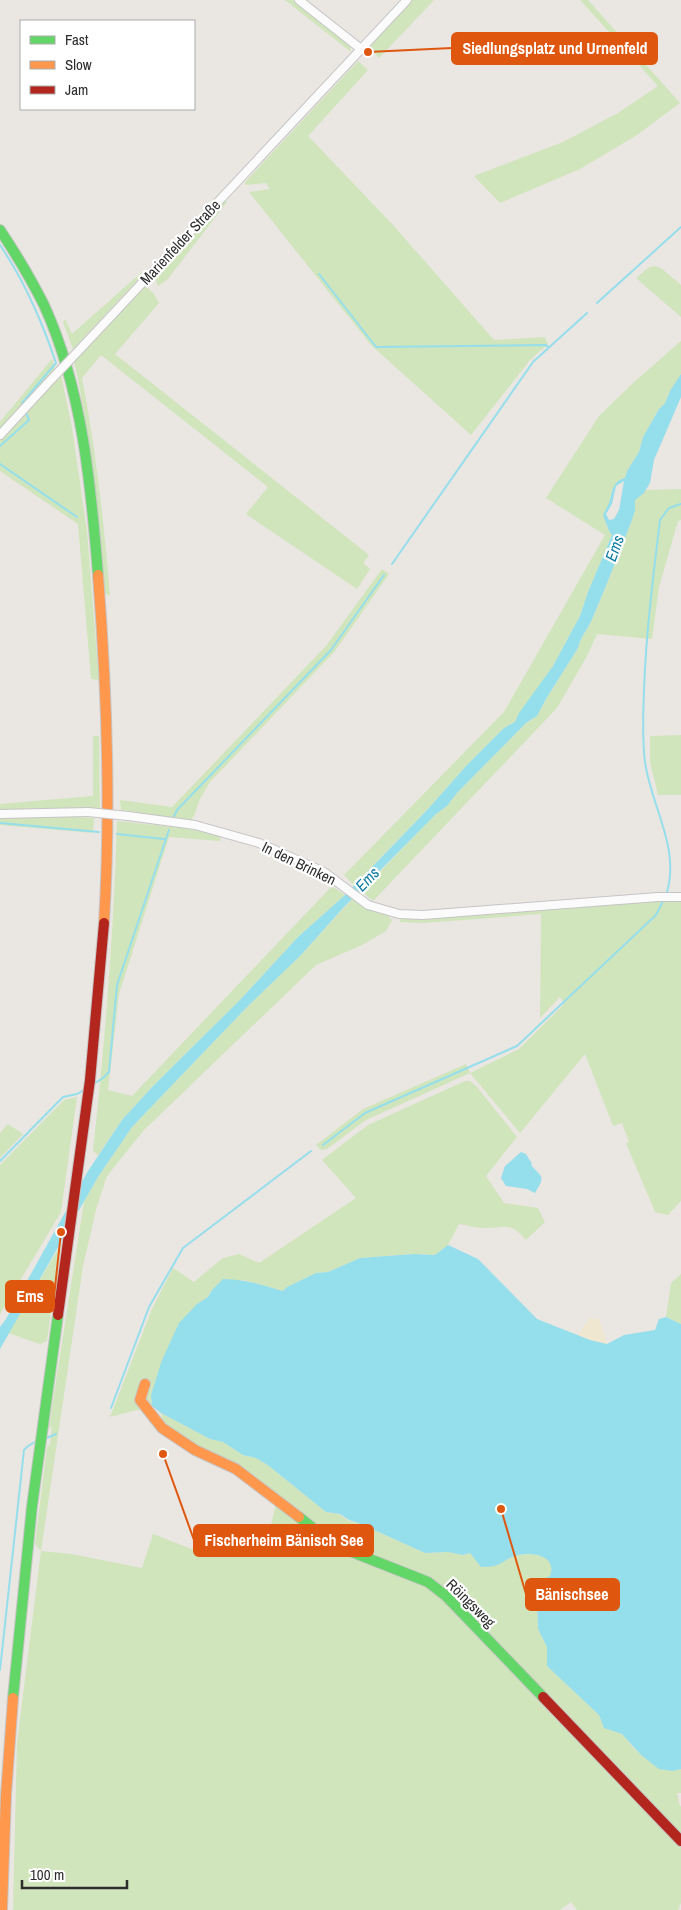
<svg xmlns="http://www.w3.org/2000/svg" width="681" height="1910" font-family="'Archivo Narrow',sans-serif">
<rect width="100%" height="100%" fill="#eae6e2"/>
<g fill="#d0e5bb">
<path d="M285 0H293L350 45 351 52Z"/>
<path d="M411 0H434L379 58 368 46Z"/>
<path d="M580 0H588L680 103 637 135 580 169 500 203 474 176 563 142 618 113 658 86Z"/>
<path d="M358 61 368 70 308 136 393 225 494 340 545 337 548 344 530 360 471 435 371 345 249 192 270 189 266 183 246 185 245 182Z"/>
<path d="M224 200 227 202 167 280 158 286 154 276Z"/>
<path d="M654 266 661 268 681 285V317L636 278 648 268Z"/>
<path d="M142 272 144 273 73 349 63 322 65 319 72 334Z"/>
<path d="M144 285 153 293 159 303 115 354 369 555 363 563 370 569 357 589 246 514 268 487 101 355 82 378C96 450 104 523 110 596L105 593C98 515 91 437 74 361Z"/>
<path d="M681 341V374L671 389 665 403 659 409 643 437 639 452 627 471 625 478C612 482 613 492 609 503 605 514 603 525 612 535L588 592 580 616 553 666 515 722 504 728 466 766 429 808 354 885 344 875 504 712 605 535 546 498 599 416 633 383Z"/>
<path d="M52 359 55 369 0 429V422Z"/>
<path d="M61 375 72 428 87 531 99 680 91 679 78 524 0 471V440Z"/>
<path d="M681 489V520L678 521 659 587 652 639 597 634 587 656 557 708 373 901 361 891 436 814 447 806 457 793 526 723C536 720 542 708 546 699L578 648C580 637 589 628 593 617 607 586 619 552 632 520L635 510V500L645 490Z"/>
<path d="M382 569 389 574 335 651 210 782 200 799 194 816 190 821 121 810 120 800 172 807 326 646Z"/>
<path d="M681 735V795H658L650 762V736Z"/>
<path d="M93 736H99L100 809 59 808 0 810V804L93 796Z"/>
<path d="M60 816 94 818 93 833 0 825V817Z"/>
<path d="M117 821 182 828 221 835 220 841 169 837 119 994 108 1090 132 1096 332 886 345 895 298 937 239 1001 154 1085 122 1120 98 1155 93 1151C105 1041 114 931 117 821Z"/>
<path d="M352 899 365 909 387 915 392 920 386 931 362 945 316 965 143 1131 107 1176 97 1206 83 1266 41 1551 71 1554 142 1568 153 1534 207 1555 215 1535 251 1541 266 1547 276 1503 312 1530 426 1585 443 1599 531 1692 681 1847V1903L678 1910H577L571 1902 560 1910H13L17 1743 41 1551 35 1544 47 1447 50 1445 52 1427 49 1428 51 1413 84 1202 98 1177 132 1127 247 1007 301 955Z"/>
<path d="M658 901 681 902V1201L668 1215 655 1212 626 1143 629 1142 622 1123 613 1126 585 1054 520 1133 470 1073 366 1120 327 1149 321 1150 316 1145 363 1109 466 1064 470 1073 519 1049 564 1004 560 997 540 1018 541 914 424 923 399 922 402 917Z"/>
<path d="M465 1081H470L477 1087 517 1137 486 1176 504 1203 538 1208 545 1222 526 1240C509 1220 504 1229 483 1228 475 1228 467 1225 459 1224L448 1245 435 1255 414 1254 360 1258 328 1272 316 1273 287 1287 283 1291 243 1280 212 1290 208 1297 197 1304 151 1395 152 1406 110 1417 152 1309 173 1268 194 1282 223 1258 239 1254 259 1263 356 1198 322 1160 368 1125Z"/>
<path d="M77 1097 61 1212 0 1314V1165L64 1100Z"/>
<path d="M8 1124 23 1134 0 1158V1133Z"/>
<path d="M60 1246 47 1341 40 1344 8 1333Z"/>
<path d="M681 1274V1324L666 1317 671 1283Z"/>
<path d="M161 1413 210 1439 223 1442 243 1455 256 1458 269 1466 326 1512 339 1514 349 1521 361 1524 425 1553 448 1552 463 1555 470 1553 496 1565 516 1555 532 1554 546 1557 551 1563 552 1570 550 1576 537 1597 538 1629 547 1647V1666L599 1715C605 1735 613 1727 624 1736 627 1739 629 1742 631 1745 644 1759 662 1775 681 1769V1793H677L680 1806H681V1838L447 1594 354 1549 315 1527 237 1467 185 1442 164 1426Z"/>
</g>
<path fill="#efe7d0" d="M589 1319H599L607 1344 590 1340 578 1335Z"/>
<g fill="#95deec" fill-rule="evenodd">
<path d="M681 374V397L654 460 650 483 644 493 635 500V510L632 520C619 552 607 585 593 617 589 628 580 637 578 648L546 699 537 716 526 723 457 793 447 806 436 814 344 907 301 955 247 1007 132 1127 98 1177 0 1349V1327L6 1319 88 1171 122 1120 154 1085 239 1001 298 937 345 895 429 808 466 766 504 728 515 722 519 713 553 666 580 616 588 592 612 535 609 531 603 515C605 511 607 507 609 503 613 492 611 482 625 478L627 471 639 452 643 437 659 409 665 403 671 389ZM624 481 619 510 614 519 609 520 606 514 612 504 616 486Z"/>
<path d="M521 1152 526 1154 532 1164 531 1165C542 1178 546 1175 535 1193L527 1189 506 1186 501 1178 505 1166Z"/>
<path d="M448 1245 478 1259 537 1319 590 1340 607 1344 624 1335 655 1330 659 1319 666 1317 681 1324V1769L673 1771 659 1769 641 1755 622 1734 604 1728 599 1715 547 1666V1647L538 1629 537 1597 546 1578 550 1576C558 1555 530 1551 515 1556 508 1558 503 1563 497 1565 492 1567 486 1567 481 1567L470 1553 463 1555 448 1552 425 1553 361 1524 349 1520 340 1514 326 1512 269 1466 256 1458 243 1455 223 1442 210 1439 161 1413 152 1406 151 1395 162 1360 179 1323 197 1304 208 1297 212 1290 223 1279C247 1280 260 1284 283 1291L287 1287 316 1273 328 1272 360 1258 414 1254 435 1255Z"/>
</g>
<g fill="none" stroke-linecap="round" stroke-linejoin="round">
<g stroke="#95deec" stroke-width="2">
<path d="M0 245C25 282 42 321 56 363L22 403"/>
<path d="M319 274 376 347 546 345 548 347"/>
<path d="M597 303 681 227"/>
<path d="M0 446 29 420 26 413"/>
<path d="M0 464 77 517"/>
<path d="M392 564 533 362 587 313"/>
<path d="M174 816 177 810 331 650 384 575"/>
<path d="M0 823 99 832"/>
<path d="M117 834 164 839"/>
<path d="M667 892C680 847 651 806 645 762 642 739 643 714 644 690 646 633 653 577 660 520L669 508 681 504"/>
<path d="M95 1083 103 1078 109 1072 117 985 169 830"/>
<path d="M323 1145 365 1113 517 1046 656 915 663 901"/>
<path d="M0 1161 63 1097 77 1094 84 1090"/>
<path d="M111 1408 149 1307 183 1248 311 1151"/>
<path d="M44 1439 56 1434"/>
<path d="M0 1670 24 1450 28 1446 35 1442"/>
</g>
<defs>
<g id="street">
<path d="M299 0 361 49"/>
<path d="M84 345 407 0"/>
<path d="M0 435 47 384"/>
<path d="M0 814 88 812"/>
<path d="M128 816 195 825 259 843 324 872 368 905 399 914 423 915 658 897H681"/>
</g>
<g id="fast">
<path d="M0 230C16 254 31 279 44 305 82 388 91 485 98 575"/>
<path d="M299 1517 314 1529 352 1552 428 1582 446 1596 543 1697"/>
<path d="M13 1698 32 1506 58 1315"/>
</g>
<g id="slow">
<path d="M98 575C107 691 111 807 104 923"/>
<path d="M145 1384 140 1400 162 1428 195 1450 236 1469 299 1517"/>
<path d="M2 1910 6 1795 13 1698"/>
</g>
<g id="jam">
<path d="M58 1315 90 1080 104 923"/>
<path d="M543 1697 681 1841"/>
</g>
</defs>
<use href="#street" stroke="#c6c5c5" stroke-width="10"/>
<use href="#fast" stroke="#c6c5c5" stroke-width="12"/>
<use href="#slow" stroke="#c6c5c5" stroke-width="12"/>
<use href="#jam" stroke="#c6c5c5" stroke-width="12"/>
<use href="#street" stroke="#fcfbfb" stroke-width="8"/>
<use href="#fast" stroke="#63d668" stroke-width="10"/>
<use href="#slow" stroke="#ff974d" stroke-width="10"/>
<use href="#jam" stroke="#b3261e" stroke-width="10"/>
<defs>
<g id="street-bridge">
<path d="M47 384 84 345"/>
<path d="M88 812 128 816"/>
</g>
</defs>
<use href="#street-bridge" stroke="#c6c5c5" stroke-width="10" stroke-linecap="butt"/>
<use href="#street-bridge" stroke="#fcfbfb" stroke-width="8"/>
</g>
<g text-anchor="middle" dominant-baseline="central" stroke-width="4.5" stroke-linejoin="round" paint-order="stroke">
<g font-size="15" fill="#2d2d2d" stroke="#fff">
<text transform="translate(180 242) rotate(-47)">Marienfelder Straße</text>
<text transform="translate(299 863) rotate(26)">In den Brinken</text>
<text transform="translate(471 1603) rotate(45)">Röingsweg</text>
</g>
<g font-size="16" font-style="italic" fill="#0b7ba2" stroke="#fff">
<text transform="translate(614 548) rotate(-70)">Ems</text>
<text transform="translate(367 879) rotate(-46)">Ems</text>
</g>
</g>
<path fill="none" stroke="#df570e" stroke-width="2" d="M368 52L452 48M61 1232L54 1297M163 1454L194 1540M501 1509L526 1594"/>
<g fill="#df570e" stroke="#fff" stroke-width="2">
<circle cx="368" cy="52" r="5"/>
<circle cx="61" cy="1232" r="5"/>
<circle cx="163" cy="1454" r="5"/>
<circle cx="501" cy="1509" r="5"/>
</g>
<g fill="#df570e" stroke="#df570e" stroke-width="2">
<rect x="452" y="33" width="205" height="31" rx="5"/>
<rect x="6" y="1281" width="48" height="31" rx="5"/>
<rect x="194" y="1525" width="179" height="31" rx="5"/>
<rect x="526" y="1579" width="93" height="31" rx="5"/>
</g>
<g font-size="16" text-anchor="middle" font-weight="bold" fill="#fff">
<text x="555" y="54">Siedlungsplatz und Urnenfeld</text>
<text x="30" y="1302">Ems</text>
<text x="284" y="1546">Fischerheim Bänisch See</text>
<text x="572" y="1600">Bänischsee</text>
</g>
<rect x="20" y="20" width="175" height="90" fill="#ffffff" stroke="#ababab"/>
<rect x="30" y="36" width="25" height="8" fill="#63d668" stroke="#ababab"/>
<text x="65" y="45" font-size="15" fill="#2d2d2d">Fast</text>
<rect x="30" y="61" width="25" height="8" fill="#ff974d" stroke="#ababab"/>
<text x="65" y="70" font-size="15" fill="#2d2d2d">Slow</text>
<rect x="30" y="86" width="25" height="8" fill="#b3261e" stroke="#ababab"/>
<text x="65" y="95" font-size="15" fill="#2d2d2d">Jam</text>
<path d="M22 1880v8h105v-8" fill="none" stroke="#2d2d2d" stroke-width="2.5"/>
<text x="30" y="1880" font-size="15" fill="#2d2d2d" stroke="#ffffff" stroke-width="4" paint-order="stroke">100 m</text>
</svg>
